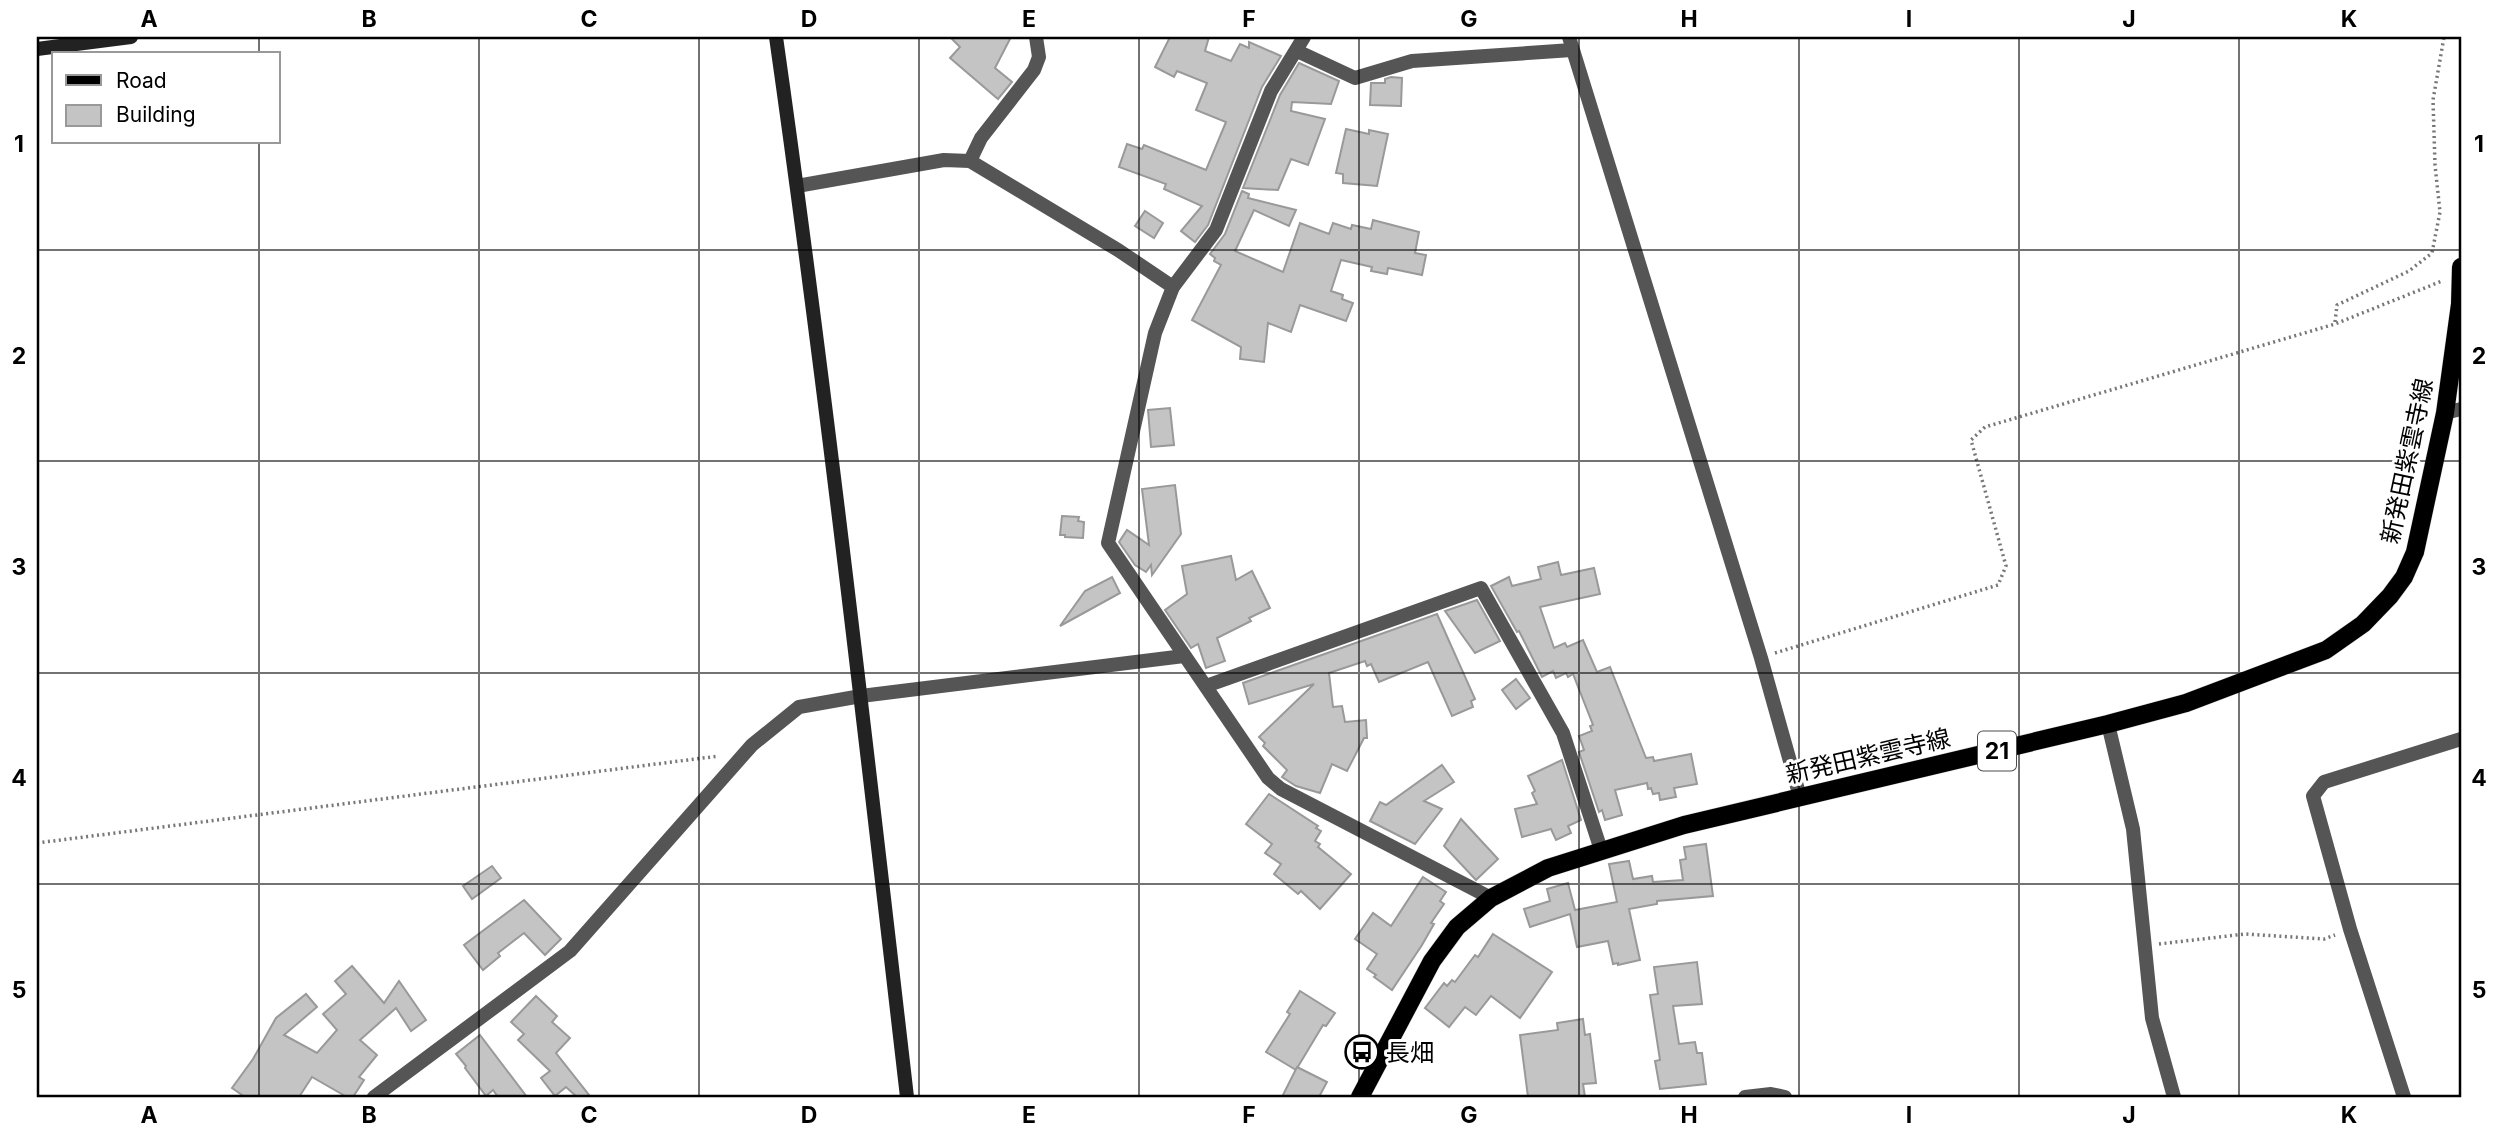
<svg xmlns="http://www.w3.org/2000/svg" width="2498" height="1134" font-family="Inter,'Noto Sans JP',sans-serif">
<rect width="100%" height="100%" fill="#fff"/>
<g fill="#c4c4c4" stroke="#999" stroke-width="2">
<path d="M950 37H1011L995 68 1012 82 998 99 950 58 960 47Z"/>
<path d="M1170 37H1209L1205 51 1231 61 1240 44 1249 48V42L1281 56 1262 87 1208 225 1195 242 1181 231 1202 206 1164 189 1166 184 1119 167 1127 144 1142 149 1144 145 1206 170 1226 122 1196 110 1207 83 1177 71 1174 77 1155 67Z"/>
<path d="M1299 63 1339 81 1331 104 1292 102 1291 111 1325 119 1308 165 1291 159 1278 190 1243 188 1280 95Z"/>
<path d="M1391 77 1402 78 1401 106 1370 105 1371 83H1385V79Z"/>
<path d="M1346 129 1369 134V130L1388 134 1377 186 1343 183V174L1336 173Z"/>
<path d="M1242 191 1249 194 1248 198 1296 210 1289 226 1254 210 1235 251 1283 272 1300 223 1329 234 1333 223 1351 229 1352 225 1371 229 1373 220 1419 232 1415 253 1426 255 1422 275 1388 268 1387 274 1371 271 1372 267 1341 260 1331 291 1343 295 1342 299 1353 303 1346 321 1300 305 1291 332 1268 323 1264 362 1240 359 1241 347 1192 320 1221 265 1214 261 1215 258 1210 254 1225 234Z"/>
<path d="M1145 211 1163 223 1154 238 1135 226Z"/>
<path d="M1170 408 1174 445 1151 447 1148 410Z"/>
<path d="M1175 485 1181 534 1152 575 1151 565 1146 572 1135 565 1119 542 1127 530 1149 545 1142 489Z"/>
<path d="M1062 516 1079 517 1078 521 1084 522 1083 538 1065 537V535H1060Z"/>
<path d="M1231 556 1236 580 1252 571 1270 608 1249 618 1251 621 1217 638 1225 661 1206 668 1198 644 1191 648 1165 610 1187 594 1182 566Z"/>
<path d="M1558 562 1561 575 1594 568 1600 594 1540 607 1554 648 1565 643 1567 647 1583 640 1597 672 1610 667 1646 758 1653 757 1654 761 1691 754 1697 784 1674 788 1676 797 1660 800 1659 793 1653 794 1651 788 1648 789 1647 783 1615 790 1622 815 1605 820 1602 810 1599 812 1579 752 1584 750 1579 736 1592 731 1590 726 1593 725 1573 674 1568 677 1566 673 1556 678 1553 671 1542 677 1519 631 1517 632 1491 586 1509 577 1512 586 1541 579 1538 567Z"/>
<path d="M1112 577 1120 593 1060 626 1085 591Z"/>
<path d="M1477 600 1500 641 1475 653 1445 611Z"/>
<path d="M1437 614 1475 699 1471 701 1473 707 1452 716 1428 662 1379 682 1371 664 1367 666 1365 661 1329 673 1333 707 1342 706 1345 722 1366 720 1367 738H1364L1347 771 1332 764 1320 793 1296 786 1282 777 1287 770 1263 746 1265 743 1259 737 1314 684 1249 704 1243 683Z"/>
<path d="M1516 679 1530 698 1516 709 1502 690Z"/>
<path d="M1562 760 1581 820 1568 826 1571 833 1556 840 1551 829 1522 837 1515 809 1537 804 1532 793 1535 791 1528 776Z"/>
<path d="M1442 765 1454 782 1424 801 1442 809 1415 844 1370 821 1380 802 1386 805Z"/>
<path d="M1269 794 1318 826 1316 828 1321 831 1315 841 1320 844 1318 847 1351 874 1320 909 1301 891 1298 894 1274 874 1281 864 1265 853 1272 844 1246 824Z"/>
<path d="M1461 819 1498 859 1476 880 1444 846Z"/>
<path d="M1706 844 1713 896 1657 901V904L1629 909 1640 960 1618 965V963L1613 964 1608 941 1577 947 1570 914 1530 927 1524 909 1550 901 1547 889 1568 883 1575 910 1617 902 1609 864 1629 861 1633 879 1652 876 1653 882 1683 880 1680 860 1686 859 1684 847Z"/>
<path d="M492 866 501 878 472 899 463 886Z"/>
<path d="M1423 877 1446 892 1440 901 1444 904 1431 923 1434 924 1422 945 1392 990 1374 977 1376 975 1367 969 1377 954 1355 939 1373 913 1391 926Z"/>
<path d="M524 900 561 939 545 955 524 933 498 953 500 956 483 970 464 945Z"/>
<path d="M1493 934 1552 972 1520 1018 1491 996 1476 1015 1465 1007 1449 1027 1425 1008 1444 983 1447 986 1452 980 1455 982 1475 955 1478 957Z"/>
<path d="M1697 962 1702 1004 1673 1006 1679 1044 1695 1042 1697 1053H1702L1706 1084 1660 1089 1655 1061 1660 1060 1650 995 1658 994 1654 967Z"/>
<path d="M352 966 384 1003 399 981 426 1020 411 1031 396 1008 360 1040 377 1055 359 1077 364 1080 353 1097H347L312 1077 299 1097H245L232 1088 253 1059 276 1018 306 994 317 1007 284 1035 317 1053 337 1030 323 1014 346 994 335 981Z"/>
<path d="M1300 991 1335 1013 1326 1026 1323 1025 1296 1070 1266 1052 1290 1014 1287 1012Z"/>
<path d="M536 996 557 1016 552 1022 570 1038 556 1053 589 1095 587 1097H577L566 1087 555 1096 541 1078 550 1071 518 1040 524 1034 511 1022Z"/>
<path d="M1583 1019 1585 1035 1590 1034 1596 1083 1583 1084 1585 1097H1528L1520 1035 1558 1030 1557 1023Z"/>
<path d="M480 1035 527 1097H498L493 1090 486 1096 465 1068 466 1066 456 1054Z"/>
<path d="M1297 1067 1327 1082 1319 1097H1282Z"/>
</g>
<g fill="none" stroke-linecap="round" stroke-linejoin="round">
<defs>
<path id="primary" d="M1360 1097 1432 961 1457 927 1491 898 1548 868 1684 825 2108 724 2186 703 2326 650 2363 624 2390 596 2404 577 2415 552 2445 413 2460 304 2461 267"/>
</defs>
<use href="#primary" stroke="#dbdbdb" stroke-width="19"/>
<g stroke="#777" stroke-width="3.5" stroke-dasharray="2 3.5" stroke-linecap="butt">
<path d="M2335 322 2337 305 2409 271 2432 253 2440 212 2435 165 2433 100 2444 37"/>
<path d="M1775 653 1998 585 2006 566 1971 440 1985 427 2335 324 2442 281"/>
<path d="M37 843 719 756"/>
<path d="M2159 944 2245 934 2324 939 2335 935"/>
</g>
<g stroke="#555" stroke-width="14">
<path d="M1304 37 1271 91 1216 230 1173 287 1155 333 1108 543 1268 778 1281 789 1491 898"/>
<path d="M1569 37 1761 658 1800 797"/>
<path d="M1297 51 1355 78 1412 61 1572 50"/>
<path d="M970 161 981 138 1034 70 1039 57 1036 37"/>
<path d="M797 186 944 160 970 161 1118 250 1173 287"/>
<path d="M2445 413 2461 409"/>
<path d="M1206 686 1481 588 1563 733 1601 850"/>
<path d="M2108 724 2133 829 2152 1018 2174 1097"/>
<path d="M374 1097 570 951 752 745 799 707 861 696 1184 656"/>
<path d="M1745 1097 1771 1094 1785 1097"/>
<path d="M2404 1097 2350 929 2313 796 2324 782 2461 739"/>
</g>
<g stroke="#222" stroke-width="14">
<path d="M776 37C826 389 866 743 907 1097"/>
<path d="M37 49 131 37"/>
</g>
<use href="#primary" stroke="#000" stroke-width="18"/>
</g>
<path fill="none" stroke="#000" stroke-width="2" stroke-opacity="0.55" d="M259 37V54M479 37V1097M699 37V1097M919 37V1097M1139 37V1097M1359 37V1097M1579 37V1097M1799 37V1097M2019 37V1097M2239 37V1097M259 142V1097M37 250H2461M37 461H2461M37 673H2461M37 884H2461"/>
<defs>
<symbol id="bus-ring" viewBox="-11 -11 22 22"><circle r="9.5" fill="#fff" stroke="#000" stroke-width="1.5"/><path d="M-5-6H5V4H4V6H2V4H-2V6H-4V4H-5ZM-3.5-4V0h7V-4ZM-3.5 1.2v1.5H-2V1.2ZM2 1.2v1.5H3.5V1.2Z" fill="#000"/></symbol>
</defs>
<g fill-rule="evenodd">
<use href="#bus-ring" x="1343" y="1033" width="38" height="38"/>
</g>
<g text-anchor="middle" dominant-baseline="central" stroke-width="6" stroke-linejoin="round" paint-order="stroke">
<rect fill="#fff" stroke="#4c4c4c" stroke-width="2" x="1978" y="731.5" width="38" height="39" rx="5"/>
<g font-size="23" font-weight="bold" fill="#000">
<text x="1997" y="751">21</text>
</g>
<g font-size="24" fill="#000" stroke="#fff">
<text transform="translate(2407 461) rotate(-78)">新発田紫雲寺線</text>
<text transform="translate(1868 756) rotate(-13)">新発田紫雲寺線</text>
</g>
<g font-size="24" fill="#000" stroke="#fff" text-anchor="start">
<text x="1386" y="1052">長畑</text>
</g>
</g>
<rect width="2498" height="1134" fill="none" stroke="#ffffff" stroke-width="77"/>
<rect x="52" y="52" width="228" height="91" fill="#ffffff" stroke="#999999" stroke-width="2"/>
<rect x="66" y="75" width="35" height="10" fill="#000000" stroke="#999999" stroke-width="2"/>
<text x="116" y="88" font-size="21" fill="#000000">Road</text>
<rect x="66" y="105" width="35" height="21" fill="#c4c4c4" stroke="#999999" stroke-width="2"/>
<text x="116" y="122" font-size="21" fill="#000000">Building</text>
<rect x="38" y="38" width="2422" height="1058" fill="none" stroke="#000" stroke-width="2.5"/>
<g font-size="23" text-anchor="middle" font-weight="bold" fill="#000">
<text x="149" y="27">A</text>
<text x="369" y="27">B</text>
<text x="589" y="27">C</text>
<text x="809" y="27">D</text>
<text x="1029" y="27">E</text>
<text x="1249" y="27">F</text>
<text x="1469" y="27">G</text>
<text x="1689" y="27">H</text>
<text x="1909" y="27">I</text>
<text x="2129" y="27">J</text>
<text x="2349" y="27">K</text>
<text x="19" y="152">1</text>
<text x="2479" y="152">1</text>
<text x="19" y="364">2</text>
<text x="2479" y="364">2</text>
<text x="19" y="575">3</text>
<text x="2479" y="575">3</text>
<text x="19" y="786">4</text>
<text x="2479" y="786">4</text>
<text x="19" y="998">5</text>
<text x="2479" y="998">5</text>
<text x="149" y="1123">A</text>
<text x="369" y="1123">B</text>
<text x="589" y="1123">C</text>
<text x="809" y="1123">D</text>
<text x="1029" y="1123">E</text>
<text x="1249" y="1123">F</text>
<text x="1469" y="1123">G</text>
<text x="1689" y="1123">H</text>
<text x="1909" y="1123">I</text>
<text x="2129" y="1123">J</text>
<text x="2349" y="1123">K</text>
</g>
</svg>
